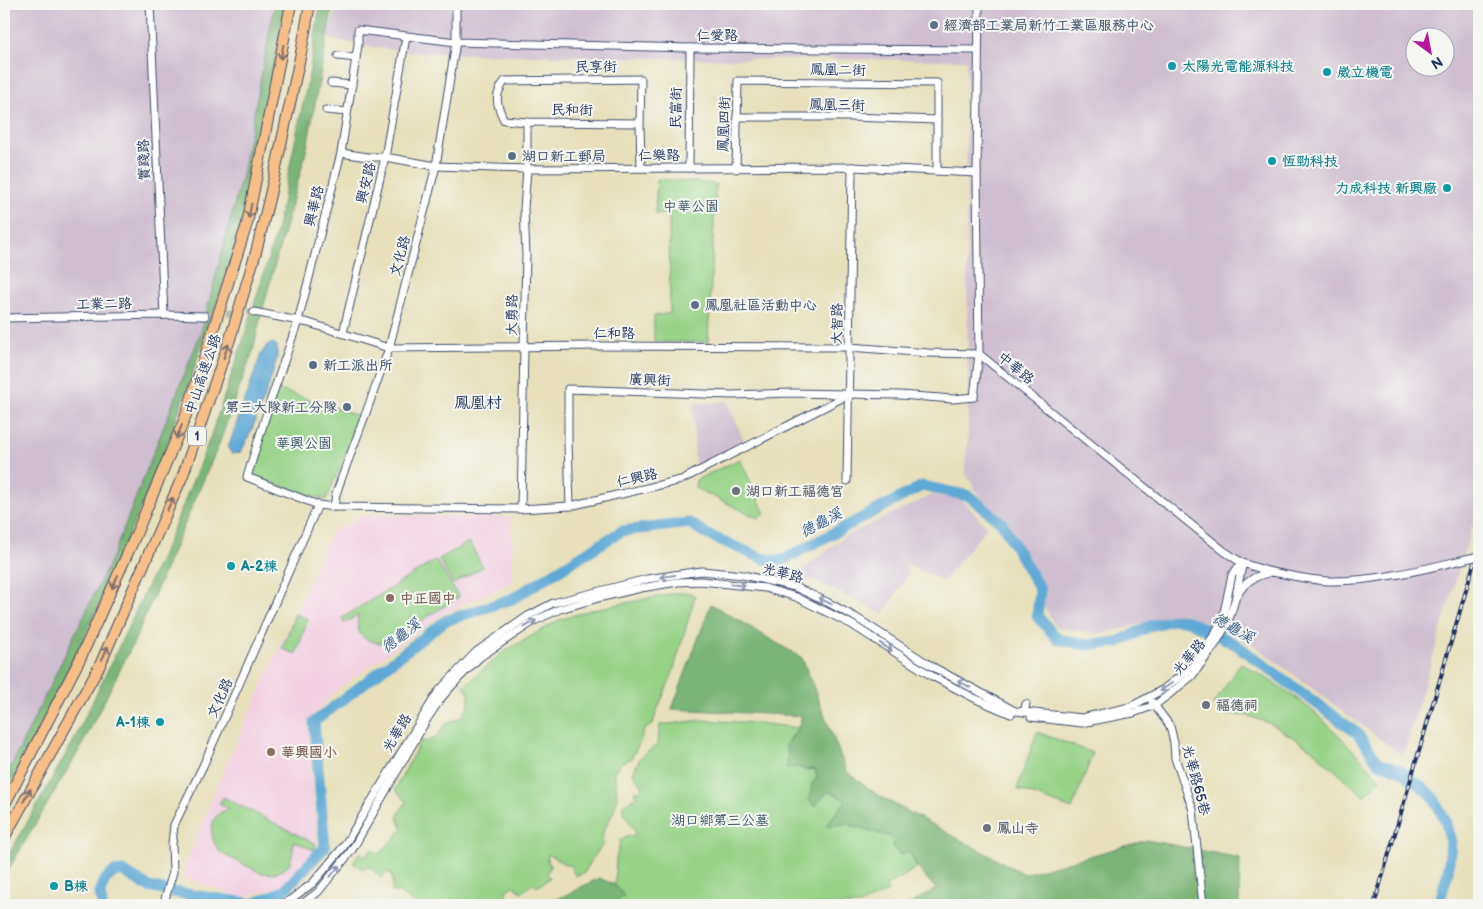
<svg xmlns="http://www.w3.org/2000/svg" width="1483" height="909" font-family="'Balsamiq Sans','LXGW WenKai TC',sans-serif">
<rect width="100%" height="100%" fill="#f6f6f2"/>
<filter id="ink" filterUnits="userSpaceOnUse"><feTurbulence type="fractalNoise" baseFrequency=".02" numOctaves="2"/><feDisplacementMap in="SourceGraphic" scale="10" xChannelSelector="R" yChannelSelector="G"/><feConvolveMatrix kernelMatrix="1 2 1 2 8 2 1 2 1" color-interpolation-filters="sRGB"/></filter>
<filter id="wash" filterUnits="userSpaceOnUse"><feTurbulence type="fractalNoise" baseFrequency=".0096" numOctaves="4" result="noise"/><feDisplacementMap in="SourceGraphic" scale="20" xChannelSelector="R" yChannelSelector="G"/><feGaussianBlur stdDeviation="1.12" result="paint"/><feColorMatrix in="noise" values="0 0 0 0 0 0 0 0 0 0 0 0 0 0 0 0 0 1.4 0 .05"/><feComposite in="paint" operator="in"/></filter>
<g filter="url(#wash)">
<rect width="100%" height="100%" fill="#e7e0ba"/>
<path fill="#f2d0e2" d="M356 515 511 517 513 582 441 615 338 689 307 722 318 853 286 885 241 898 181 876 219 781 332 531 355 521Z"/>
<g fill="#cfbed0" fill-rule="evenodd">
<path d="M4 4H282L280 33 201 332 109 571 4 785Z"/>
<path d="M338 4H1479V503L1403 756 1251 643 1183 613 1101 634 1056 627 965 472 968 436 966 60 698 59 424 53 370 47 326 38ZM1416 38H1446V68H1416Z"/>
<path d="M727 401 745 443 695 467 693 404Z"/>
<path d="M932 495 961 499 987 527 943 581 904 563 909 574 883 614 799 573 845 536Z"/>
</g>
<g fill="#97d387" stroke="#598172">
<path d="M657 179 716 184 708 342H654V316L670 313 669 214H655Z"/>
<path d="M277 389 362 417 326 500 251 476Z"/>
<path d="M740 459 765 514 758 518 695 488 696 480Z"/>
<path d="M469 542 483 567 453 584 439 559Z"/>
<path d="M436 560 459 597 384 644C364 640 355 637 358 615L344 623 342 618Z"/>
<path d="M675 593H690L695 596 673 672 656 713 653 724 644 730 640 742 631 759 620 763 614 772C616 782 618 792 616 803 614 818 599 829 603 844 597 854 589 861 585 872L576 876 572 870 571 865H566L548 854 547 862 551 866 547 873 550 878 537 887 534 883 522 892 513 886 506 891V899L510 905H483L481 901 477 905H455L454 904 450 905H418L398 892H392L393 881 391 873 386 872 381 878 369 866 363 869 353 863 359 853 366 856 372 849 380 854 403 828C394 815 399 813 407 802L395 790 421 740 426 742 436 737 446 724 462 717 469 704V693L464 686 502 653 559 620 590 610Z"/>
<path d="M295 614 308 619 296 654 282 649Z"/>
<path d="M1241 663C1265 677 1288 691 1309 708 1335 729 1357 755 1380 779L1364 796 1310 748 1271 724 1246 715H1226L1213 704Z"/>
<path d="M702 720 758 723 798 728 786 745C789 762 798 770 815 769L817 777 812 784 815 806 828 791 847 800 837 812 848 824 891 837 895 849 899 855 909 851 917 867 907 874 886 886 888 891 860 905H611L623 896 615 885 616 859 621 839 636 834 627 817 623 814V805L636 797 634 791H640L643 787 633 773 640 758 658 744 660 725Z"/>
<path d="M1037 732 1093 753 1072 809 1017 789Z"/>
<path d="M223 797 316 844 314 850 293 841C294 864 286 876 261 873L221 853C208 839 207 814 229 809L219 804Z"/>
</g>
<g fill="#79b574" stroke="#4a7269">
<path d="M275 4H284L282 23 243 224 210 323 164 454 76 656 4 798V781L114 553 201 332 242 175Z"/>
<path d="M320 4H333L307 148 260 319 253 351 219 444 134 642 81 747 4 877V863L74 740 124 636 169 540 210 438 242 344 275 237 309 75Z"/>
<path d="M711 604 802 658 847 772 879 796 1024 874 1147 840 1240 858 1239 905H908L936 889 917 867 909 851 899 855 895 849 891 837 848 824 826 826 846 800 828 791 815 807 809 800 812 784 817 777 815 769 805 770 799 767 786 768 788 756 786 745 798 728 802 716 672 709Z"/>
<path d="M599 878 615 885 624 896 611 905H546Z"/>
</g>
<path fill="#5ea9d6" stroke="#3c6c9a" d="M273 343 277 346V358L268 388 251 432 241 452 232 454 228 448 261 354 267 345Z"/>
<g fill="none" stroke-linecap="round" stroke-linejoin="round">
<g stroke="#5ea9d6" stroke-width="11">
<path d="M173 892 253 904 283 891 325 847 314 722 445 621 512 599 622 531 690 523 706 534 764 559 781 561 922 486 969 496 1002 523 1040 590 1037 616 1058 639 1087 645 1118 642 1150 626 1176 619 1188 621 1235 644 1357 733 1379 763 1400 770 1432 795 1445 820 1451 842 1448 871 1439 905"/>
<path d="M102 905 100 893 105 880 114 872 123 871 149 887 163 890"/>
</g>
</g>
</g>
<g filter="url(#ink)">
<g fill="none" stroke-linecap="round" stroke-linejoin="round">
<path stroke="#bebda8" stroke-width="7" stroke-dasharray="7 3.5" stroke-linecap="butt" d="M205 316 254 312"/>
<defs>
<g id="minor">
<path d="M150 4 164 315"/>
<path d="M338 56 356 58"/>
<path d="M331 83 352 85"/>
<path d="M326 110 347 112"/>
<path d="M737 117H850L937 120"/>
<path d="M640 123 527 122 504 120C496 104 494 95 505 81L641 79 640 123 641 167"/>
<path d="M341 153 368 157H385L436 166 527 169 852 167 977 173"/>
<path d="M689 168 690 48"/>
<path d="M736 169 738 81 937 83V171"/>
<path d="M254 312 309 323 389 348 600 346 849 347 929 353 979 354"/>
<path d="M4 318 164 315 205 316"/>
<path d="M343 333 385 157 406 37"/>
<path d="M979 354 1224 551 1242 563 1271 572"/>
<path d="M848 395 681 480 570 506 521 509 334 507 318 505 247 477 271 399 298 321 341 153 358 45V30L456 42 690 48 978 50"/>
<path d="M847 481 852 167"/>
<path d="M570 506 568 442V389L731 395 791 393 900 395 953 399 974 397 979 354 977 173 979 4"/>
<path d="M334 507 336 494 342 477 366 413 389 348 436 166 456 42V4"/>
<path d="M521 509 524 347 526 255 524 209 527 169V122"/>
<path d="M1238 594C1246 580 1256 576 1271 572"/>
<path d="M1152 702 1170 726 1174 743 1175 758 1193 810 1203 905"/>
<path d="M1024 712 1026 704"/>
<path d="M1031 717 1081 723 1133 713 1155 705 1167 696 1192 676 1215 645 1228 622 1235 600 1242 566"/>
<path d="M165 905V899L173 872 172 844 174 825 203 766 318 505"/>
<path d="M283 905 313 883 344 846 438 692 476 652 528 616 553 603 647 579 687 573 702 571 743 575 795 587 827 602 855 617 933 667 1015 711 1082 718 1130 707 1162 690 1190 669 1215 634 1223 617 1232 575 1242 563"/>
<path d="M301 905 318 892 352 850 427 719 442 697 460 677 480 657 534 621 560 609 602 597 641 588 677 582 701 581 765 588 796 597 851 624 932 676 976 699 1011 714"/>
</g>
<g id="highway">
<path d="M4 806 81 657 134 539 185 418 247 224 291 4"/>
<path d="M4 838 100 665 183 475 230 339 256 252 270 195 301 53 310 4"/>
</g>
</defs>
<use href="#minor" stroke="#3a4a6c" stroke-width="9"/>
<use href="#highway" stroke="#3a4a6c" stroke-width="12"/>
<use href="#minor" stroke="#fff" stroke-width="7"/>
<use href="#highway" stroke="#f7be87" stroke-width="10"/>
<defs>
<path id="rail" d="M1374 905 1479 546"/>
</defs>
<use href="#rail" stroke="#1b2f5e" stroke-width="4"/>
<use href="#rail" stroke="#f6f6f2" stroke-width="2" stroke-dasharray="5.5" stroke-linecap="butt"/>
<defs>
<path id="minor-bridge" d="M1271 572C1291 575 1312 581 1332 581 1382 581 1431 567 1479 556"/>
</defs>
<use href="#minor-bridge" stroke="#3a4a6c" stroke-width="9" stroke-linecap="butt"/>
<use href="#minor-bridge" stroke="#fff" stroke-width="7"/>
</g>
<defs><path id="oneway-shaft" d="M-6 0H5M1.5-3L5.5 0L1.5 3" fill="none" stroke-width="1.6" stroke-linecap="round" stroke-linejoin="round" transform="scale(1.25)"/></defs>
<g stroke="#7e6f70">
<use href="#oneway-shaft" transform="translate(282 52) rotate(101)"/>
<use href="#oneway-shaft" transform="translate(250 211) rotate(101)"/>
<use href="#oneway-shaft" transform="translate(226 351) rotate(-71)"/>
<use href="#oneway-shaft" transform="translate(179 432) rotate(113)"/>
<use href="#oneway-shaft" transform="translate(170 504) rotate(-66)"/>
<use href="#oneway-shaft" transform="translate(115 582) rotate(114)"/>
<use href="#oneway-shaft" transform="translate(105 653) rotate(-66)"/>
<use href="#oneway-shaft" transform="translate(27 795) rotate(-61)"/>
</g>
<g stroke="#8d97ae">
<use href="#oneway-shaft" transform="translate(668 576) rotate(172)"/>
<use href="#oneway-shaft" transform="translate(738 585) rotate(6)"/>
<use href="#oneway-shaft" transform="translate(825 601) rotate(-153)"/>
<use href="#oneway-shaft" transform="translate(530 624) rotate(-31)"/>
<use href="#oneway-shaft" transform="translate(886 647) rotate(33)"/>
<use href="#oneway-shaft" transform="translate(964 684) rotate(-151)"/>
<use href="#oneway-shaft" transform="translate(1166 687) rotate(145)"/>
<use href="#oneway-shaft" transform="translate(335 871) rotate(-51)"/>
</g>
</g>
<g fill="#5c6f8a" stroke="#f6f6f2" stroke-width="2">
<circle cx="934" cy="25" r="5"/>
<circle cx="512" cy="156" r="5"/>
<circle cx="695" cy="305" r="5"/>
<circle cx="313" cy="365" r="5"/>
<circle cx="347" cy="407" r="5"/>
</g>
<g fill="#0f9aa8" stroke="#f6f6f2" stroke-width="2">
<circle cx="1172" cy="66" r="5"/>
<circle cx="1327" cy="72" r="5"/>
<circle cx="1272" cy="161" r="5"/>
<circle cx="1447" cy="188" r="5"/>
<circle cx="231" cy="566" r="5"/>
<circle cx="160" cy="722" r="5"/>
<circle cx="54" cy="886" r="5"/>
</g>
<g fill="#6b7280" stroke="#f6f6f2" stroke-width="2">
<circle cx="736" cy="491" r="5"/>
<circle cx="1206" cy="705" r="5"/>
<circle cx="987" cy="828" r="5"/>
</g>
<g fill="#8d6e63" stroke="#f6f6f2" stroke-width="2">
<circle cx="390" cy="598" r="5"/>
<circle cx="271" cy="752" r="5"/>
</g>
<g text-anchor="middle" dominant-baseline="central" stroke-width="4" stroke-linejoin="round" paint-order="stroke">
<rect fill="#f6f6f2" stroke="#5d6b8a" stroke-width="1" x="188" y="426.5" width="18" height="19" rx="4"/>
<g font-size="12" font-weight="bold" fill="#1b2f5e">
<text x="197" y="436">1</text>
</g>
<g font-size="14" font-weight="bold" fill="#4e5e75" stroke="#f6f6f2" text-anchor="start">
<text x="944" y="25">經濟部工業局新竹工業區服務中心</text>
<text x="522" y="156">湖口新工郵局</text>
<text x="705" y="305">鳳凰社區活動中心</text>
<text x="323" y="365">新工派出所</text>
<text x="337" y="407" text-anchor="end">第三大隊新工分隊</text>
</g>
<g font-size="14" fill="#1b2f5e" stroke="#f6f6f2">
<text x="717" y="35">仁愛路</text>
<text transform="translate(596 67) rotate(-1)">民享街</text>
<text transform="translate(838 70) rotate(1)">鳳凰二街</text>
<text transform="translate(837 105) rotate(1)">鳳凰三街</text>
<text transform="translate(676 108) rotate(-89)">民富街</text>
<text transform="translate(572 110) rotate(1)">民和街</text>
<text transform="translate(724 124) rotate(-88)">鳳凰四街</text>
<text x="659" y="155">仁樂路</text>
<text transform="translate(144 160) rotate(-92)">實踐路</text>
<text transform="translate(366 183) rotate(-76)">興安路</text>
<text transform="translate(314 206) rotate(-76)">興華路</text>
<text transform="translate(400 256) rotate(-75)">文化路</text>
<text transform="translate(104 304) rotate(-1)">工業二路</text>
<text transform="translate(512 315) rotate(-89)">大勇路</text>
<text transform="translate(837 324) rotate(-89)">大智路</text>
<text x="614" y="333">仁和路</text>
<text transform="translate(1016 368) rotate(39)">中華路</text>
<text transform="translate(203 374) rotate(-71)">中山高速公路</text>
<text transform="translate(650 380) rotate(2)">廣興街</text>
<text transform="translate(637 478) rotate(-13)">仁興路</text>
<text transform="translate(783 573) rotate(15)">光華路</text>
<text transform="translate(1189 657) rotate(-50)">光華路</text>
<text transform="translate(220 698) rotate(-66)">文化路</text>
<text transform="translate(397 733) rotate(-59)">光華路</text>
<text transform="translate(1196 780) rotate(75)">光華路65巷</text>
</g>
<g font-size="14" font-weight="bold" fill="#0d838f" stroke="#f6f6f2" text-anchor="start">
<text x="1182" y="66">太陽光電能源科技</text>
<text x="1337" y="72">崴立機電</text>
<text x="1282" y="161">恆勁科技</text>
<text x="1437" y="188" text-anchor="end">力成科技 新興廠</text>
<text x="241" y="566">A-2棟</text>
<text x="150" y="722" text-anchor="end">A-1棟</text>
<text x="64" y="886">B棟</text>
</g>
<g font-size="14" fill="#3a5868" stroke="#f6f6f2">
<text x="691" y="206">中華公園</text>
<text x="304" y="443">華興公園</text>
<text x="720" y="820">湖口鄉第三公墓</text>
</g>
<g font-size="14" font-weight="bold" fill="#5b616d" stroke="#f6f6f2" text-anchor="start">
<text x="746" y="491">湖口新工福德宮</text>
<text x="1216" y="705">福德祠</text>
<text x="997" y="828">鳳山寺</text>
</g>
<g font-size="14" font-weight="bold" fill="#785e54" stroke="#f6f6f2" text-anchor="start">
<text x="400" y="598">中正國中</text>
<text x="281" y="752">華興國小</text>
</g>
<g font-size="15" font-style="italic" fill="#325a88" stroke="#f6f6f2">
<text transform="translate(821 523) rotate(-28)">德龜溪</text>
<text transform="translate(1233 628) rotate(30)">德龜溪</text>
<text transform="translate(401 636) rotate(-38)">德龜溪</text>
</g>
<g font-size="16" fill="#1b2f5e" stroke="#f6f6f2">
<text x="478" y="403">鳳凰村</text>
</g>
</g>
<rect width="1483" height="909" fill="none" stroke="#f6f6f2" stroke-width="20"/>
<g transform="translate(1430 52) rotate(148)"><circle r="24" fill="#f6f6f2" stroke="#9ea6b7"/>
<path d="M0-4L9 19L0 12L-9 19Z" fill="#b5179e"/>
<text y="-8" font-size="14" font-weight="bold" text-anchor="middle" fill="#1b2f5e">N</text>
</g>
</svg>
